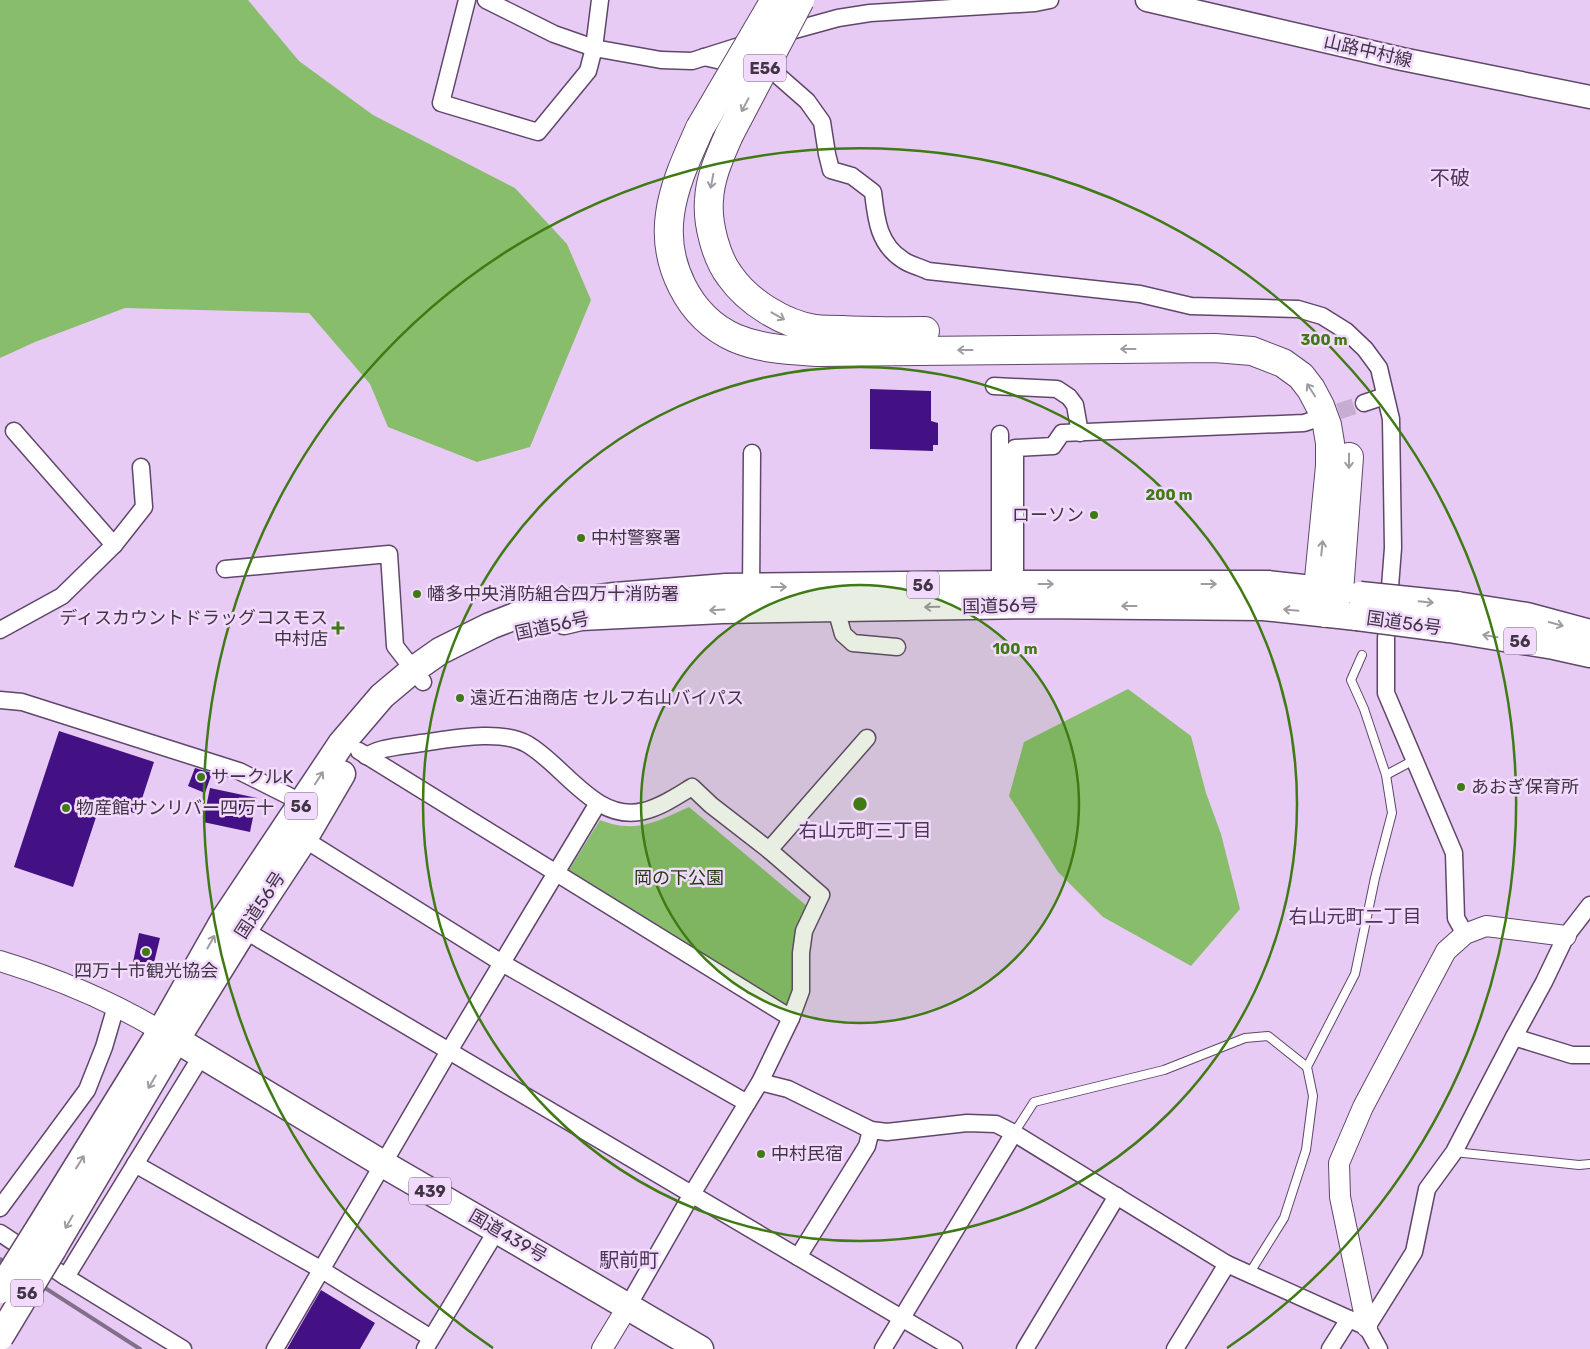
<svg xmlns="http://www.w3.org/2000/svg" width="1590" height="1349" font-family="Rubik,'Noto Sans JP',sans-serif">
<rect width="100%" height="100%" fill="#e8cbf5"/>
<g fill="#88be6b">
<path d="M0 0H248L299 61 373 115 515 188 567 244 591 300 530 447 477 462 388 427 370 384 309 313 125 308 35 342 0 358Z"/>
<path d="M1128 689 1191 736 1206 793 1221 834 1240 909 1191 966 1103 917 1058 872 1009 796 1024 742Z"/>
<path d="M689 807 808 907 796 929 793 952 792 991 784 1012 564 878 600 820C636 834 656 822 689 807Z"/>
</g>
<g fill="#441184">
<path d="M870 389 931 391V421L938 423V445H933V451L870 449Z"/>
<path d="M59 731 154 762 137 814 101 802 73 887 14 867Z"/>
<path d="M195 768 212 773 205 793 188 786Z"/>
<path d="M210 788 257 798 250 832 203 822Z"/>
<path d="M139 933 160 938 152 971 132 967Z"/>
<path d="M321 1290 375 1323 360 1349H287Z"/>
</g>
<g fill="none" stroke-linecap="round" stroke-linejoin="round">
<path stroke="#c6add2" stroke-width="16" stroke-dasharray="16 8" stroke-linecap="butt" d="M1316 419 1364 403"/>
<defs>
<g id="service">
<path d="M1386 775 1414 760"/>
<path d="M1014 1133 1034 1102 1164 1070 1245 1038 1268 1036 1307 1067"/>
<path d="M1454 1152 1579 1165 1590 1164"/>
<path d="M1249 1274 1284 1218 1306 1150 1313 1096 1307 1067 1355 974 1375 878 1392 813 1386 775 1364 709 1351 680 1362 655"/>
</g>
<g id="minor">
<path d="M467 0 441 103 538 132 588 71 594 48 600 0"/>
<path d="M486 0 554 34 594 48 661 60 692 61 752 42"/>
<path d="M780 34 838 18 870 13 1035 3 1050 0"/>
<path d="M704 57 775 73 807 101 822 122 827 154 831 170 852 176 873 192C876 218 878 244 903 260 910 265 920 267 928 271L1140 294 1191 306 1298 309 1322 316 1346 331 1365 349 1379 368 1391 419 1393 548 1386 639V693L1454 853 1456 918 1465 934"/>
<path d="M994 386 1057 389 1069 397 1075 405 1080 433"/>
<path d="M1364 403 1385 396"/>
<path d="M14 431 114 545"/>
<path d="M1000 434V584L1003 592"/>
<path d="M225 569 389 554 395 646 423 682"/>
<path d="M1013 591 1015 584V448L1053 446 1062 433 1304 423 1310 421"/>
<path d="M751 596 752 453"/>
<path d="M836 609 843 634 853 643 897 647"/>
<path d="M0 630 62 596 114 545 144 507 141 467"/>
<path d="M0 700 22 702 239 771 291 797 297 812 304 839 502 963 747 1103"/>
<path d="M359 751 791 1018"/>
<path d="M366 756C372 753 378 750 384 749 396 746 409 745 422 743 451 739 501 729 527 744 564 765 596 824 644 811 661 807 677 796 692 787L711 805 769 850 821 895 804 931 801 953V991L791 1018 760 1082 692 1194 628 1306"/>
<path d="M769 850 867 738"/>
<path d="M244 930 954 1349"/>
<path d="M1514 1037 1572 1055H1590"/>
<path d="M760 1082 788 1089 871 1130 887 1132 967 1123 996 1124 1014 1133 1227 1264 1367 1327 1379 1349"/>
<path d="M135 1164 322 1270 431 1338"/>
<path d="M0 1208 87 1090 104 1047 116 1006"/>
<path d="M0 1233 66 1277 183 1349"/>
<path d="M798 1257 867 1146 871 1130"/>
<path d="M66 1277 202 1055"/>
<path d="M1367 1327 1414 1252 1427 1189 1454 1152 1514 1037 1544 982 1566 936 1590 905"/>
<path d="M275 1349 449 1051 598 803"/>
<path d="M425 1349 497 1230"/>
<path d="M883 1349 1014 1133"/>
<path d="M1025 1349 1117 1196"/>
<path d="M1175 1349 1227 1264"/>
<path d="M1330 1349 1349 1319"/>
</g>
<g id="tertiary">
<path d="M0 961C56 978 111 1001 161 1031"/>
<path d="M1367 1327 1340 1197 1339 1163 1363 1107 1446 951 1465 934 1486 926 1566 936"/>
<path d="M602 1349 628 1306"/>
</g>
<path id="secondary" d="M1147 0 1402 59 1590 97"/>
<g id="trunk">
<path d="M1457 605 1527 616 1590 633"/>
<path d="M564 621 581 617 722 610 1031 605 1263 607 1357 617"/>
<path d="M1449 629 1554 646 1590 654"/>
<path d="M162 1031 383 1164 497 1230 700 1349"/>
<path d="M36 1233 161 1031 225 918 341 744 382 696 413 670 440 651 490 626 523 613 576 601 615 596 726 587 1000 584H1268L1340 592"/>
<path d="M53 1249 176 1040 244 930 304 839 342 774"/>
</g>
<g id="motorway">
<path d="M700 128C688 155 674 184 670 214 663 263 688 317 735 338 761 349 789 350 817 352L1215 348 1252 351 1283 363 1301 376 1311 389 1320 406 1327 425 1330 443V466L1318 589 1326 613"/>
<path d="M729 135C720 156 710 177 709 200 707 223 716 258 730 276 748 302 784 324 815 329 824 330 833 330 842 330 869 332 897 331 925 331"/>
<path d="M1326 613 1339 592 1349 457"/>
</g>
</defs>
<use href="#service" stroke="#60476a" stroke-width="10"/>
<use href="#minor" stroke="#60476a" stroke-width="19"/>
<use href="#tertiary" stroke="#60476a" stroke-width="22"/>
<use href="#secondary" stroke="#60476a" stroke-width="25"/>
<use href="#trunk" stroke="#60476a" stroke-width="29"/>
<use href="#motorway" stroke="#60476a" stroke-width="30"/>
<use href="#service" stroke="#fff" stroke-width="8"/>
<use href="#minor" stroke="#fff" stroke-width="16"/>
<use href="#tertiary" stroke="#fff" stroke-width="20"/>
<use href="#secondary" stroke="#fff" stroke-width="22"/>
<use href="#trunk" stroke="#fff" stroke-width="26"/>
<use href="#motorway" stroke="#fff" stroke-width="28"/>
<path stroke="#82708b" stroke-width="4" d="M0 1259 140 1349"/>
<defs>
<g id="trunk-bridge">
<path d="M1360 595 1457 605"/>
<path d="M1357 617 1449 629"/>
<path d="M0 1290 36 1233"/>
<path d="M0 1337 53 1249"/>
</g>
<g id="motorway-bridge">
<path d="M700 128 775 0"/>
<path d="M729 135 800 0"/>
</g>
</defs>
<use href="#trunk-bridge" stroke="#60476a" stroke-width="29" stroke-linecap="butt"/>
<use href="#motorway-bridge" stroke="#60476a" stroke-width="30" stroke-linecap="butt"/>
<use href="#trunk-bridge" stroke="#fff" stroke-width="26"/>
<use href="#motorway-bridge" stroke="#fff" stroke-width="28"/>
</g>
<defs><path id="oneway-shaft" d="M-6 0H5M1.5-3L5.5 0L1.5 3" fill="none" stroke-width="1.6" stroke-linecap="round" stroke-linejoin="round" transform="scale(1.25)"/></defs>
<g stroke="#a09aa2">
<use href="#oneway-shaft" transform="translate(745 105) rotate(118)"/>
<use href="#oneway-shaft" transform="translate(712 181) rotate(101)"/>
<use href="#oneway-shaft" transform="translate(778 316) rotate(29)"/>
<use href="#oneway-shaft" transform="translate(1128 349) rotate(180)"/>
<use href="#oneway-shaft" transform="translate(965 350) rotate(180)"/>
<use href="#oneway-shaft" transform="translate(1311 390) rotate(-123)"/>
<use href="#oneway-shaft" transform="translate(1349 461) rotate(90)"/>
<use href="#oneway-shaft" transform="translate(1322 548) rotate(-84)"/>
<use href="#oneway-shaft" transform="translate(1046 584)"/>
<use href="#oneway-shaft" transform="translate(1209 584)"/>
<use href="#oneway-shaft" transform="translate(779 587)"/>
<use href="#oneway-shaft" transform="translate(1426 602) rotate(6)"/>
<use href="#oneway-shaft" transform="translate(1129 606) rotate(-180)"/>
<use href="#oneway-shaft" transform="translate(932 607) rotate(179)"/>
<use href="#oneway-shaft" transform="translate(717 610) rotate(177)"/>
<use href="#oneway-shaft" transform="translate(1291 610) rotate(-175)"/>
<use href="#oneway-shaft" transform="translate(1556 624) rotate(15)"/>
<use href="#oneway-shaft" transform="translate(1490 636) rotate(-171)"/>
<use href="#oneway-shaft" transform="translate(319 778) rotate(-57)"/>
<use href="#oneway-shaft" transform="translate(211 942) rotate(-61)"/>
<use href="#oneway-shaft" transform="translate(152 1082) rotate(120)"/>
<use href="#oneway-shaft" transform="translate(80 1162) rotate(-58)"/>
<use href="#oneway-shaft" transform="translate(69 1222) rotate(120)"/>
</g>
<circle cx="860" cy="804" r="219" fill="#3f7a14" fill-opacity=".12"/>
<g fill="none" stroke="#3f7a14" stroke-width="2.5">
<circle cx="860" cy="804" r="219"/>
<circle cx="860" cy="804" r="437"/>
<path d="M493 1348A656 656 0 1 1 1227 1348"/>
</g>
<g fill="#3f7a14" stroke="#f2dafc" stroke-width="2">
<circle cx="1094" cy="515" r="5"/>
<circle cx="581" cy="538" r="5"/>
<circle cx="417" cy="594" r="5"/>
<path d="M335.5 620.5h5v5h5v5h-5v5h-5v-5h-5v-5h5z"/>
<circle cx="460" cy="698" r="5"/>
<circle cx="201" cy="777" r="5"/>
<circle cx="1461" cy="787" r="5"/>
<circle cx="66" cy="808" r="5"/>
<circle cx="146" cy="952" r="5"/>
<circle cx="761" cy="1154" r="5"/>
</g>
<g text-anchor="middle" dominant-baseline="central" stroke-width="5" stroke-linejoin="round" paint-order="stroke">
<g fill="#f2dafc" stroke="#75667c" stroke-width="1">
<rect x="744" y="54.5" width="42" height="27" rx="4"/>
<rect x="907" y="571.5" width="32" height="27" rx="4"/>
<rect x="1504" y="627.5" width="32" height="27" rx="4"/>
<rect x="285" y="792.5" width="32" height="27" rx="4"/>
<rect x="409" y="1177.5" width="42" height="27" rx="4"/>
<rect x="11" y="1279.5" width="32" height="27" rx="4"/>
</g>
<g font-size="16" font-weight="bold" fill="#403445">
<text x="765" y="68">E56</text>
<text x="923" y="585">56</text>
<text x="1520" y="641">56</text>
<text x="301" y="806">56</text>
<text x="430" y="1191">439</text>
<text x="27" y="1293">56</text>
</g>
<g font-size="18" fill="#403445" stroke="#f2dafc">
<text transform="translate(1368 51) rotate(13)">山路中村線</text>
<text transform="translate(1000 606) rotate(-1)">国道56号</text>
<text transform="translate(1404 623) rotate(8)">国道56号</text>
<text transform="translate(552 626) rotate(-12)">国道56号</text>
<text transform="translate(260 905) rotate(-57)">国道56号</text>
<text transform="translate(508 1236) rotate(30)">国道439号</text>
</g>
<g font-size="18" fill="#403445" stroke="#f2dafc" text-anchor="start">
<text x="1084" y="515" text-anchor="end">ローソン</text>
<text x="591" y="538">中村警察署</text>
<text x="427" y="594">幡多中央消防組合四万十消防署</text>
<text x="328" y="618" text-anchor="end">ディスカウントドラッグコスモス<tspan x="328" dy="21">中村店</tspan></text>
<text x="470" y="698">遠近石油商店 セルフ右山バイパス</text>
<text x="211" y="777">サークルK</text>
<text x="1471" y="787">あおぎ保育所</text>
<text x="76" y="808">物産館サンリバー四万十</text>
<text x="146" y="971" text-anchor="middle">四万十市観光協会</text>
<text x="771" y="1154">中村民宿</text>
</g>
<g font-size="18" fill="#203d0f" stroke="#f2dafc">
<text x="679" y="878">岡の下公園</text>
</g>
<g font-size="19" fill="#4d3557" stroke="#f2dafc">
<text x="865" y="830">右山元町三丁目</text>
<text x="1355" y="916">右山元町二丁目</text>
</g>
<g font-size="20" fill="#4d3557" stroke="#f2dafc">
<text x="1450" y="178">不破</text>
<text x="629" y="1260">駅前町</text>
</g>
</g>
<circle cx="860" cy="804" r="8" fill="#3f7a14" stroke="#f2dafc" stroke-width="2.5"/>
<g font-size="15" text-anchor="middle" font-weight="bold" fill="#3f7a14" stroke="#f2dafc" stroke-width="5" stroke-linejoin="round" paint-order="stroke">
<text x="1324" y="345">300 m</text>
<text x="1169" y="500">200 m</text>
<text x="1015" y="654">100 m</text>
</g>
</svg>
